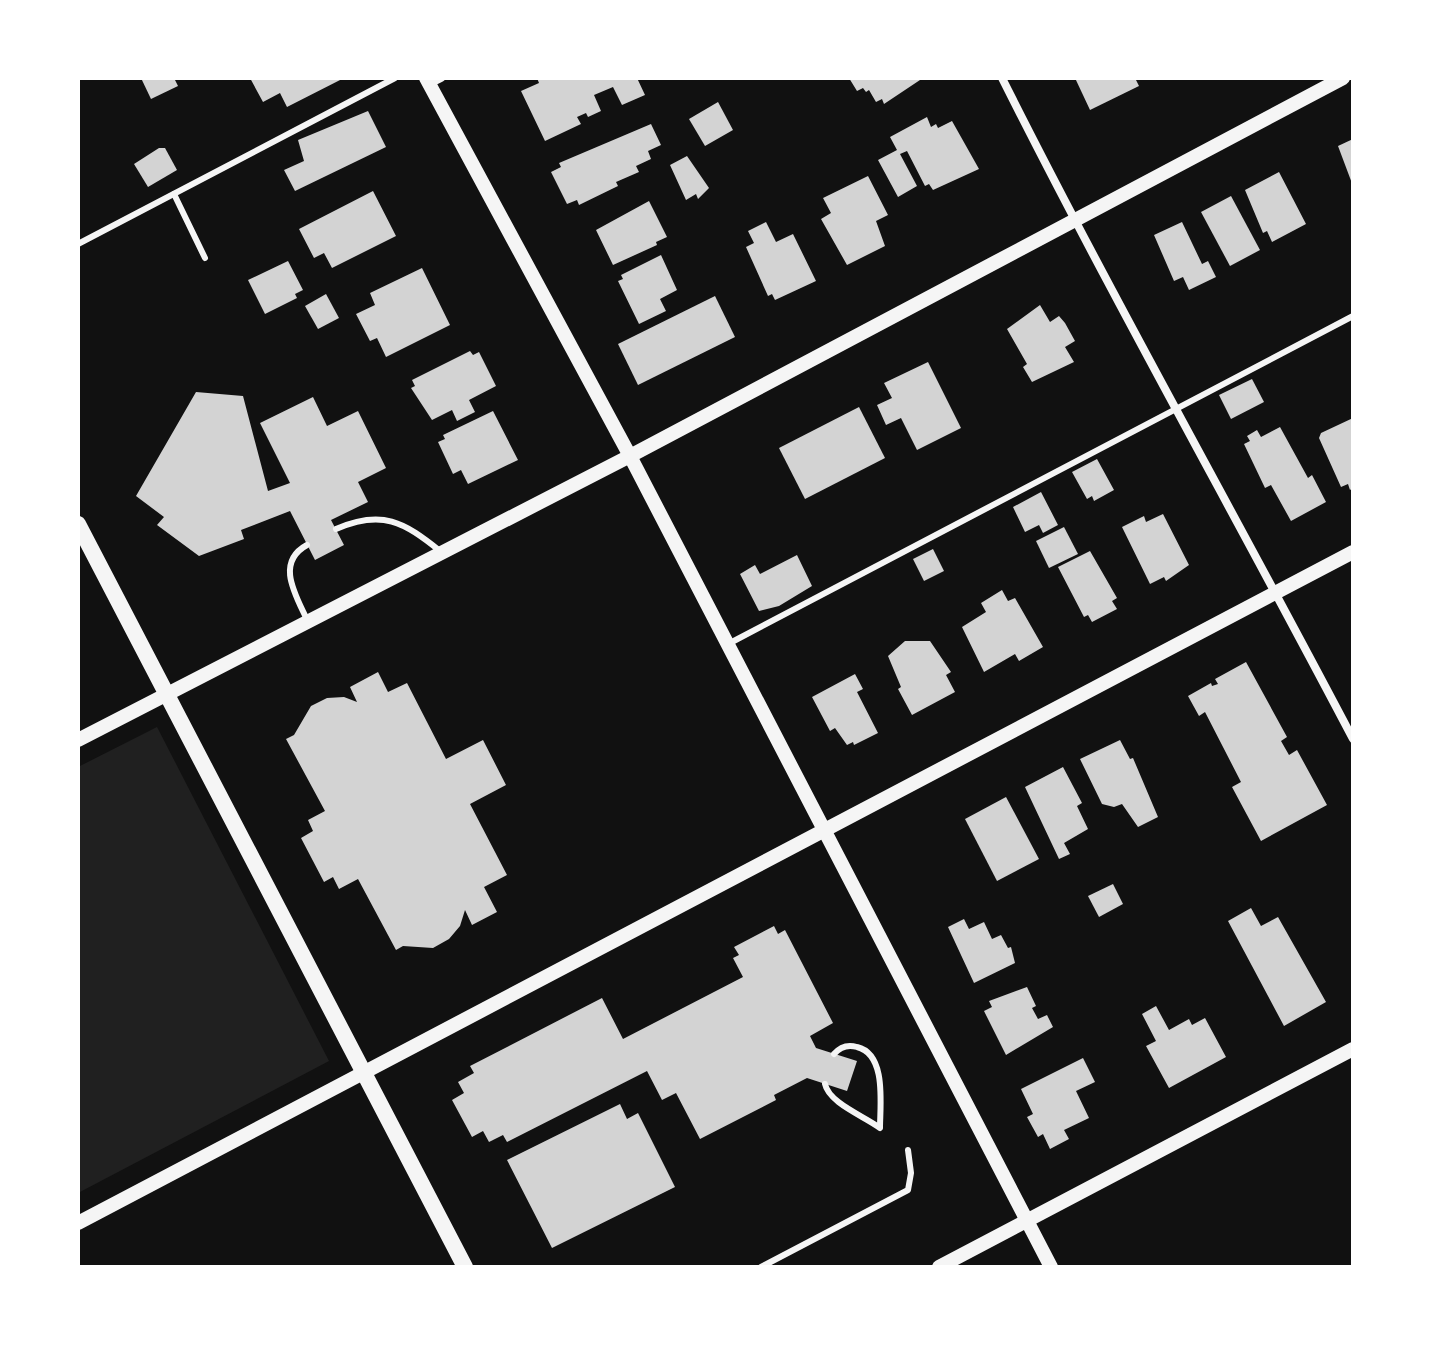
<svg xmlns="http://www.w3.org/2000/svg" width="1431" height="1345" font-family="'Asap Condensed',sans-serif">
<rect width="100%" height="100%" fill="#111"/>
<path fill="#202020" d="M157 727 329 1061 78 1193V767Z"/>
<g fill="#d3d3d3">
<path d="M141 78H174L178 86 151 99Z"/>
<path d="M250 78H344L287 107 280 93 263 102Z"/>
<path d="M537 78H637L645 95 622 105 613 87 594 95 601 111 588 117 586 113 577 117 581 124 545 141 521 91 539 83Z"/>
<path d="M849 78H923L884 104 882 99 876 102 869 90 866 92 863 88 857 91Z"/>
<path d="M1075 78H1135L1139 86 1090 110Z"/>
<path d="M718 102 733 130 705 146 689 119Z"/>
<path d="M368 111 386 147 295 191 284 170 304 161 298 140Z"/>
<path d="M927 117 931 127 936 124 938 128 952 121 979 169 933 190 929 184 925 186 907 151 900 154 917 186 898 197 878 160 897 150 890 137Z"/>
<path d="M651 124 661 145 648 151 651 159 636 166 639 172 616 182 618 186 579 205 577 200 567 204 551 172 561 167 559 163Z"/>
<path d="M1353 139V186L1338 146Z"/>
<path d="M159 148H165L177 170 148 187 134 164Z"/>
<path d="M687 156 709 188 698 199 696 194 686 200 670 165Z"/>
<path d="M1279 172 1306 224 1272 242 1267 231 1263 233 1245 190Z"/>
<path d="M868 176 888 215 876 221 885 246 847 265 821 219 831 213 823 198Z"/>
<path d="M373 191 396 236 332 268 324 253 314 258 299 229Z"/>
<path d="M1231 196 1260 250 1230 266 1201 212Z"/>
<path d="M649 201 667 237 656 242 657 245 613 265 596 230Z"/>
<path d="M766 222 776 242 793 234 816 281 775 300 772 294 768 296 746 247 754 243 748 231Z"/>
<path d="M1182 222 1202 264 1208 261 1216 277 1189 290 1183 277 1174 281 1154 235Z"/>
<path d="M661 255 677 290 660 299 666 311 639 324 618 281 623 279 621 275Z"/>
<path d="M288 261 303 290 295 294 297 298 265 314 248 280Z"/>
<path d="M422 268 450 325 386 357 377 338 370 341 356 314 375 305 370 293Z"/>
<path d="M326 294 339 318 318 329 305 306Z"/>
<path d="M715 296 735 337 638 385 618 344Z"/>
<path d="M1040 305 1050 322 1059 316 1065 323 1075 341 1065 347 1074 362 1032 382 1023 367 1027 364 1007 329Z"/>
<path d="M470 351 473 355 479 352 496 386 469 400 475 412 457 421 452 410 432 420 411 388 415 386 412 380Z"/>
<path d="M928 362 961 428 917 450 901 418 886 425 877 405 892 398 884 383Z"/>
<path d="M1252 379 1264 402 1231 419 1219 395Z"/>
<path d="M196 392 243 396 268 491 290 483 260 423 313 397 327 426 358 411 386 468 358 482 368 502 331 520 344 545 315 560 290 511 241 530 244 539 199 556 157 525 164 517 136 496Z"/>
<path d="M859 407 885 458 805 499 779 448Z"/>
<path d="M493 411 518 460 468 484 461 470 453 474 438 442 445 439 443 435Z"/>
<path d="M1353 418V488L1350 490 1348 484 1341 487 1319 438 1321 433Z"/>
<path d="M1280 427 1308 478 1312 475 1326 502 1291 521 1271 485 1265 488 1244 444 1250 441 1247 436 1257 430 1261 437Z"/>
<path d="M1097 459 1114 490 1094 501 1092 496 1087 499 1072 472Z"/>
<path d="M1041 492 1058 525 1043 533 1039 525 1025 532 1013 507Z"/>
<path d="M1163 514 1189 565 1166 581 1164 577 1150 584 1122 527 1144 516 1146 522Z"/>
<path d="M1064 527 1078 554 1049 568 1036 541Z"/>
<path d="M933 549 944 571 924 581 913 559Z"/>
<path d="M1090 551 1117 598 1112 601 1117 609 1092 622 1088 615 1084 617 1058 567Z"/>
<path d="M797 555 812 586 779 606 759 611 740 574 755 565 760 574Z"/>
<path d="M1002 590 1008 601 1015 598 1043 647 1019 661 1015 654 984 672 962 627 986 612 981 603Z"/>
<path d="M905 641H930L951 672 946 675 955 692 912 715 898 689 901 687 888 656Z"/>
<path d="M1246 662 1287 737 1281 741 1289 755 1297 750 1327 805 1261 841 1232 787 1241 782 1205 712 1199 716 1188 696 1211 683 1212 686 1218 684 1215 679Z"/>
<path d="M378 672 388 692 407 683 446 759 483 740 506 785 470 804 507 875 484 887 497 912 472 925 465 910 460 926 449 939 433 948 403 946 396 950 358 879 339 889 333 877 324 882 301 838 313 831 308 820 325 811 286 739 294 735 311 706 327 698 344 697 357 702 350 687Z"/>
<path d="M855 674 863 689 857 692 878 733 854 745 853 742 847 745 835 728 830 731 812 697Z"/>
<path d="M1120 740 1130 759 1133 758 1158 817 1138 827 1122 804 1114 807 1102 804 1080 759Z"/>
<path d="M1063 767 1082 803 1077 806 1088 829 1064 843 1070 854 1059 859 1025 787Z"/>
<path d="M1006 797 1039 859 997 881 965 819Z"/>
<path d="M1113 884 1123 904 1099 917 1088 896Z"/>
<path d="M1251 908 1261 926 1278 917 1326 1002 1284 1026 1228 921Z"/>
<path d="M964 919 969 929 984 922 992 939 1001 935 1008 948 1011 947 1015 963 974 983 948 927Z"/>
<path d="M774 926 778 934 785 930 833 1023 810 1036 816 1048 857 1061 847 1091 807 1078 774 1095 776 1100 700 1139 676 1093 662 1100 647 1071 507 1142 503 1135 489 1142 483 1131 472 1137 452 1100 464 1093 458 1082 474 1073 470 1066 602 998 623 1039 743 977 733 958 739 955 734 947Z"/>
<path d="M1027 987 1036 1006 1032 1008 1038 1019 1047 1015 1053 1027 1006 1055 984 1011 992 1007 989 1001Z"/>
<path d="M1156 1006 1169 1030 1189 1019 1192 1025 1205 1018 1226 1057 1169 1088 1146 1046 1156 1041 1142 1014Z"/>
<path d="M1083 1058 1095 1082 1076 1091 1089 1118 1064 1130 1069 1139 1050 1149 1043 1134 1038 1137 1027 1117 1033 1114 1021 1089Z"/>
<path d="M620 1104 627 1119 638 1113 675 1187 552 1248 507 1160Z"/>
</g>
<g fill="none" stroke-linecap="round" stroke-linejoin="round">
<g stroke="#f5f5f5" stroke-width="6">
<path d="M174 194 205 258"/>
<path d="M78 244 395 78"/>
<path d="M336 529C382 509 404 522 440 551"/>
<path d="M307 545C274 563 297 597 308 622"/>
<path d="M730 643 1353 316"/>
<path d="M825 1084C829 1103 864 1116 880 1128 880 1105 887 1054 857 1047 847 1044 840 1047 834 1054"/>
<path d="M761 1267 908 1190 911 1173 908 1150"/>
</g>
<g stroke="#f5f5f5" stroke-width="8">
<path d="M1002 78C1114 301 1237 518 1353 739"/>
<path d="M429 84 441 78"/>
</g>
<g stroke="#f5f5f5" stroke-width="14">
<path d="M426 78 630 456 1051 1267"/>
<path d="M78 740 630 456 1343 78"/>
<path d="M78 1223 1353 552"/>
<path d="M939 1267 1353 1049"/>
</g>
<path stroke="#f5f5f5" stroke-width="16" d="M78 524 465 1267"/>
</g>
<rect width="1431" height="1345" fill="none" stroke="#ffffff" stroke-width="160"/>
</svg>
